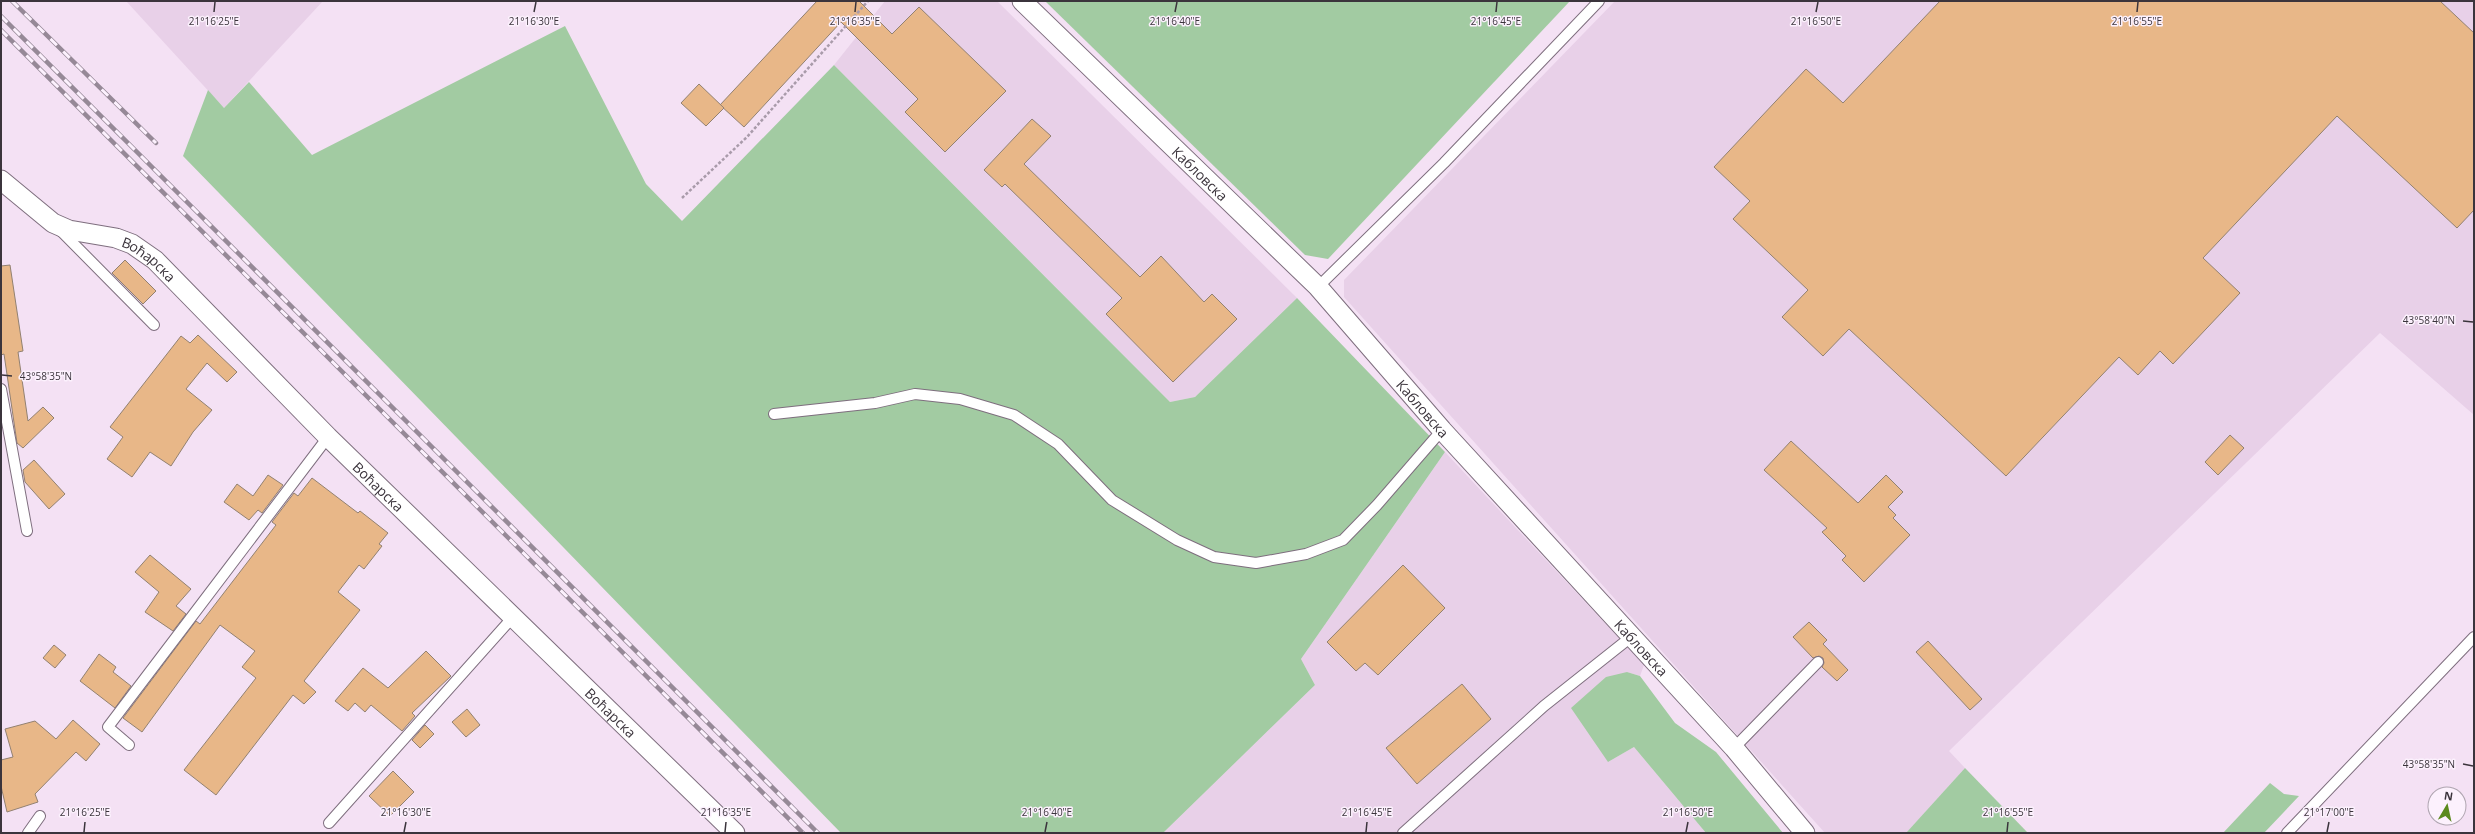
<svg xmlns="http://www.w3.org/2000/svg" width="2475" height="834" font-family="'Open Sans',sans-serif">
<rect width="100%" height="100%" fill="#f4e1f4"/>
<g fill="#e8d0e8">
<path d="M126 1H323L224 108Z"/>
<path d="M885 1H997L1297 298 1195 397 1170 402 834 65Z"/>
<path d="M1615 1H2474V415L2380 333 1949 751 1965 768 1906 833H1825L1344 297V280Z"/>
<path d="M1445 452 1644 665 1640 676 1627 672 1608 762 1634 747 1706 833H1163L1315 685 1301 659Z"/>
</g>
<g fill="#a2cba2">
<path d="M1045 1H1570L1328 259 1305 255Z"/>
<path d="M565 26 646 184 682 221 834 65 1170 402 1195 397 1297 298 1445 452 1301 659 1315 685 1163 833H841L183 156 208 90 224 108 249 82 312 155Z"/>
<path d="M1627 672 1640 676 1675 723 1716 752 1783 833H1706L1634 747 1608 762 1571 708 1606 677Z"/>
<path d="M1965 768 2028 833H1906Z"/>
<path d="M2270 783 2284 794 2299 796 2264 833H2223Z"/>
</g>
<g fill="#e8b788" stroke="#928171">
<path d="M817 1H859L892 34 919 7 1006 91 945 152 905 112 918 99 841 22 744 127 720 105Z"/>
<path d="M1940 1H2440L2474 33V210L2457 228 2337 116 2203 258 2240 293 2173 364 2160 351 2138 375 2119 357 2006 476 1849 329 1823 356 1782 317 1808 290 1733 219 1750 201 1714 167 1806 69 1843 103Z"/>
<path d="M699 84 724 108 706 126 681 103Z"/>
<path d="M1032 119 1051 136 1024 164 1140 277 1161 256 1204 302 1212 294 1237 319 1173 382 1106 314 1122 298 1005 184 1002 187 984 170Z"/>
<path d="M125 260 156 291 143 304 112 273Z"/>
<path d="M10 265 23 351 18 352 28 421 43 407 54 418 23 448 17 443 4 354 1 355V266Z"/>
<path d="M198 335 237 372 227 382 207 363 186 389 212 410 193 432 171 466 150 452 132 477 107 459 123 437 110 427 181 336 190 343Z"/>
<path d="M2230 435 2244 448 2218 475 2205 462Z"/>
<path d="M1791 441 1858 503 1886 475 1903 492 1888 507 1896 515 1893 518 1910 535 1864 582 1842 560 1846 556 1822 532 1827 528 1764 470Z"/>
<path d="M34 460 65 494 49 509 25 482 23 470Z"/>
<path d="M268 475 283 485 262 513 258 510 249 520 224 502 237 484 253 496Z"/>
<path d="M312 478 358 513 360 511 388 533 379 544 382 546 364 569 359 565 338 592 360 610 304 681 316 692 304 704 293 695 216 795 184 770 256 678 242 667 255 651 220 625 142 732 123 718 196 621 200 624 276 525 272 522 294 493 298 496Z"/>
<path d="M150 555 191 589 176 606 186 614 173 631 145 612 159 592 135 572Z"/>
<path d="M1403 565 1445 608 1378 675 1365 663 1356 671 1327 642Z"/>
<path d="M1809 622 1827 640 1823 644 1848 670 1837 681 1822 667 1824 663 1823 658 1819 656 1813 658 1793 637Z"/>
<path d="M1928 641 1982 699 1970 710 1916 652Z"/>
<path d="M54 645 66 655 55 668 43 658Z"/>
<path d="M426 651 451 676 412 713 415 716 402 731 371 705 365 712 355 703 348 711 335 701 363 668 388 688Z"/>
<path d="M99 654 116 667 113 672 131 686 115 708 80 681Z"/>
<path d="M1462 684 1491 719 1417 784 1386 748Z"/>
<path d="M467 709 480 725 466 737 452 722Z"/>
<path d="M73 720 100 744 86 761 76 752 35 794 38 802 7 812 1 786V760L13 757 5 729 35 721 56 739Z"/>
<path d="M425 725 434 734 420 748 412 740Z"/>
<path d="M393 771 414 792 390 816 369 796Z"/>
</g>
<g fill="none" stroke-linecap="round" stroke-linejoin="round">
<defs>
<g id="service">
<path d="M60 230 154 325"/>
<path d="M1318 287 1444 163 1599 1"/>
<path d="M1 389 27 531"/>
<path d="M774 414 875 403 915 394 960 399 1014 415 1058 444 1112 500 1177 540 1214 557 1256 563 1306 554 1343 540 1377 505 1442 430"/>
<path d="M129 745 108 727 328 437"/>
<path d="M1734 748 1818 662"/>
<path d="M329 823 513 617"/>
<path d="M28 833 40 816"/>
<path d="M1403 833 1544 706 1631 637"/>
<path d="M2287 833 2474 637"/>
</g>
<g id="minor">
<path id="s1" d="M1022 1 1318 287 1442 430 1734 748 1805 833"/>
<path id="s2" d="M1 180 53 223 69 230 116 238 132 244 155 260 328 437 735 833"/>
</g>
</defs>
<use href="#service" stroke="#7e6e7e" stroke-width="12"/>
<use href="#minor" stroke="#7e6e7e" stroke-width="21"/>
<path stroke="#a99baa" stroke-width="2.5" stroke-dasharray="3 2" stroke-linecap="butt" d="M682 198 747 137 868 1"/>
<use href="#service" stroke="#fff" stroke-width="10"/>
<use href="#minor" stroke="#fff" stroke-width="19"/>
<defs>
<g id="rail">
<path d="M12 1 156 143"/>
<path d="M1 16 818 833"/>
<path d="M1 30 803 833"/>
</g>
</defs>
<use href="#rail" stroke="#968997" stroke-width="4.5"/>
<use href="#rail" stroke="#fcf1fd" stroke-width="3" stroke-dasharray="9" stroke-linecap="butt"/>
</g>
<path fill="none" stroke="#3b343c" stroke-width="1.5" d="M214 12 215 2M534 12 536 2M855 12 856 2M1175 12 1177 2M1496 12 1497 2M1816 12 1818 2M2137 12 2138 2M2463 321 2473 322M2 375 12 376M2463 764 2473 766M84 832 85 822M404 832 406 822M725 832 726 822M1045 832 1047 822M1366 832 1367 822M1686 832 1688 822M2007 832 2008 822M2327 832 2329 822"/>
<g text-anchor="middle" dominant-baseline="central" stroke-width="3" stroke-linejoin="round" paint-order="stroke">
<g font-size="14" fill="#3b343c" stroke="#fcf1fd">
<text stroke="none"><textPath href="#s1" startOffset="248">Кабловска</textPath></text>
<text stroke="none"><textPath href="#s2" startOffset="172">Воћарска</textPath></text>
<text stroke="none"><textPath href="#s1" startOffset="572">Кабловска</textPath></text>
<text stroke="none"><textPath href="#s2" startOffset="496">Воћарска</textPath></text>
<text stroke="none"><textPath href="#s1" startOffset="896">Кабловска</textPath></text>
<text stroke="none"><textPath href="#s2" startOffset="820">Воћарска</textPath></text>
</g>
</g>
<g font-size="10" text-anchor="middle" fill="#3b343c" stroke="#fcf1fd" stroke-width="3" stroke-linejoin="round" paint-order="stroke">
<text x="214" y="25">21°16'25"E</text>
<text x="534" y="25">21°16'30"E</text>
<text x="855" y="25">21°16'35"E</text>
<text x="1175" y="25">21°16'40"E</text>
<text x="1496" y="25">21°16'45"E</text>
<text x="1816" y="25">21°16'50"E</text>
<text x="2137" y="25">21°16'55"E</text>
<text x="2429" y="324">43°58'40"N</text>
<text x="46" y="380">43°58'35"N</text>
<text x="2429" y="768">43°58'35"N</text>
<text x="85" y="816">21°16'25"E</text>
<text x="406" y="816">21°16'30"E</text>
<text x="726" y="816">21°16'35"E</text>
<text x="1047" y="816">21°16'40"E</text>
<text x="1367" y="816">21°16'45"E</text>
<text x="1688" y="816">21°16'50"E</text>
<text x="2008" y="816">21°16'55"E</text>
<text x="2329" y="816">21°17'00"E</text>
</g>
<rect width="2475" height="834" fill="none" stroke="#3b343c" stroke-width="4"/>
<g transform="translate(2447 806) rotate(9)"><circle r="19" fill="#fcf1fd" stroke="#afa5b0"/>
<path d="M0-3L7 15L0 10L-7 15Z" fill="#5b8a1d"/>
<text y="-6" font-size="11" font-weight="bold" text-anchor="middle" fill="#3b343c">N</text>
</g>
</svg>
